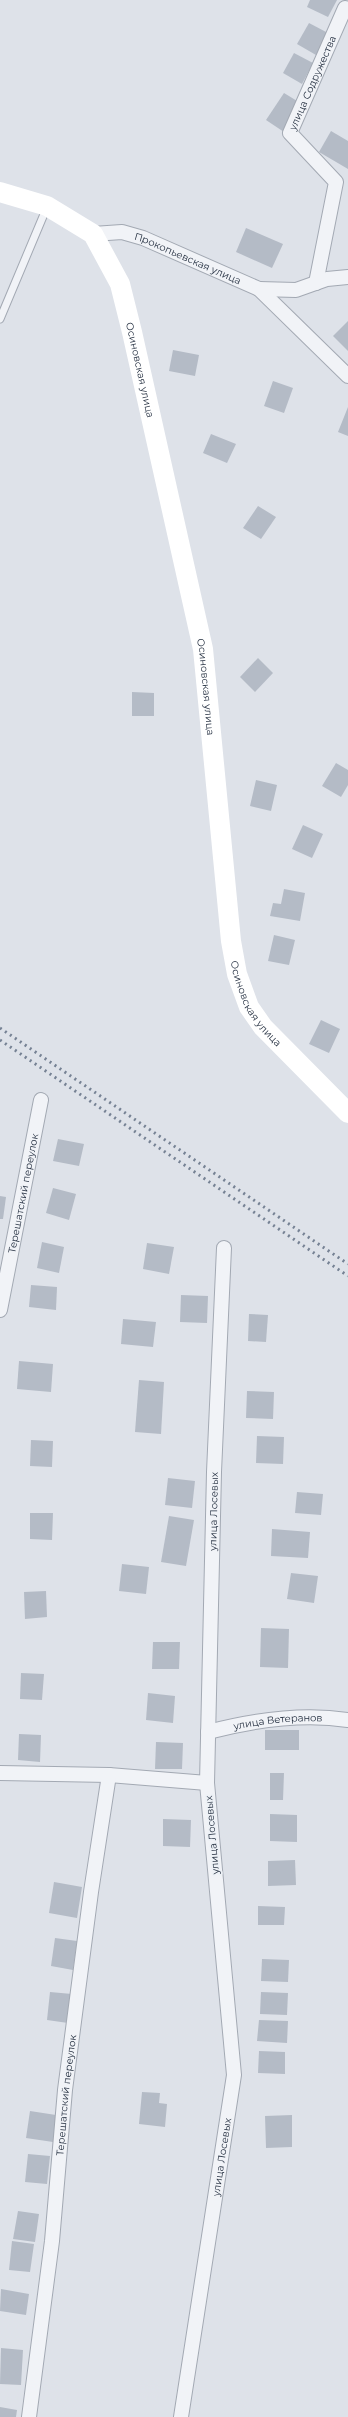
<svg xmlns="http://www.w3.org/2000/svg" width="348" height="2417" font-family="Montserrat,sans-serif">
<rect width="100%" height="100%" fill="#dee2e9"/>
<g fill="#b4bbc6">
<path d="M310 0H337L328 17 307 7Z"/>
<path d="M309 23 328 33 316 55 297 44Z"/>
<path d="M294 53 313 63 302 84 283 73Z"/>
<path d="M284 93 302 104 284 132 266 120Z"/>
<path d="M331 131 348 141V169L319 152Z"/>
<path d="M246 228 283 244 272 268 236 252Z"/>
<path d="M348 321V351L333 336Z"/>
<path d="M173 350 199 355 195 376 169 371Z"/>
<path d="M273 381 293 388 284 413 264 406Z"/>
<path d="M348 407V436L338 432Z"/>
<path d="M211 434 236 444 227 463 203 453Z"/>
<path d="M258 506 276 517 261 539 243 528Z"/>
<path d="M258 658 273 673 255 692 240 677Z"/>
<path d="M132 692 154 693V716H132Z"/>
<path d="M336 763 348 770V785L341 797 322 786Z"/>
<path d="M256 780 277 785 271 811 250 806Z"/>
<path d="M303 825 323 834 312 858 292 849Z"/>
<path d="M284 889 305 893 300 921 270 916 273 903 281 904Z"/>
<path d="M274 935 295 940 289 965 268 961Z"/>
<path d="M321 1020 340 1029 329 1053 309 1044Z"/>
<path d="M58 1139 84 1144 79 1166 53 1161Z"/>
<path d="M53 1188 76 1194 69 1220 46 1213Z"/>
<path d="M0 1196 6 1197 3 1219H0Z"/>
<path d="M42 1242 64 1247 59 1273 37 1268Z"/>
<path d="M147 1243 174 1247 169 1274 143 1269Z"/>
<path d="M31 1285 57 1287 56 1310 29 1307Z"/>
<path d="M181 1295 208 1296 207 1323 180 1322Z"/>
<path d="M249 1314 268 1315 266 1342 248 1341Z"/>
<path d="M123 1319 156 1322 153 1347 121 1344Z"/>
<path d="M19 1361 53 1364 51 1392 17 1389Z"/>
<path d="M139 1380 164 1382 161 1434 135 1432Z"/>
<path d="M247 1391 274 1392 273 1419 246 1418Z"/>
<path d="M257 1436 284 1437 283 1464 256 1463Z"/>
<path d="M31 1440 53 1441 52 1467 30 1466Z"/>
<path d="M168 1478 195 1481 192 1508 165 1505Z"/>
<path d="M297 1492 323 1494 321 1515 295 1513Z"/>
<path d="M30 1513H53L52 1540 30 1539Z"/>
<path d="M169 1516 194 1520 186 1566 161 1562Z"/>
<path d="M272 1529 310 1532 308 1558 271 1556Z"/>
<path d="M122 1564 149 1567 146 1594 119 1591Z"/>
<path d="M291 1573 318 1576 314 1603 287 1599Z"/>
<path d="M46 1591 47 1617 25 1619 24 1592Z"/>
<path d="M261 1628 289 1629 288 1668 260 1667Z"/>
<path d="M153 1642H180L179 1669H152Z"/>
<path d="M21 1673 44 1674 42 1700 20 1699Z"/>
<path d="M148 1693 175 1696 173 1723 146 1720Z"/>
<rect x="265" y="1730" width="34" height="20"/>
<path d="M19 1734 41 1735 40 1762 18 1760Z"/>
<path d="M156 1742 183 1743 182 1769H155Z"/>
<path d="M270 1773H284L283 1800H270Z"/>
<path d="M270 1814 297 1815V1842L270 1841Z"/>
<path d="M163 1819 191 1820 190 1847 163 1846Z"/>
<path d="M295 1860 296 1885 268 1886V1861Z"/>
<path d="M54 1882 82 1887 77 1918 49 1913Z"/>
<path d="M258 1906 285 1907 284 1925H258Z"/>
<path d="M55 1938 77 1941 73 1970 51 1966Z"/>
<path d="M262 1959 289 1960 288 1982 261 1981Z"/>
<path d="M50 1992 72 1994 68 2023 47 2020Z"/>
<path d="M261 1992 288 1993 287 2015 260 2014Z"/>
<path d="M259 2020 288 2021 287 2043 257 2041Z"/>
<path d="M259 2051 285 2052V2074L258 2073Z"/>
<path d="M142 2092 160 2093 159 2103 167 2104 165 2127 139 2124Z"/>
<path d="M30 2111 56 2115 53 2142 26 2138Z"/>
<path d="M292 2115V2147L266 2148 265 2116Z"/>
<path d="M28 2154 50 2156 47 2184 25 2182Z"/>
<path d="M18 2211 39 2214 35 2242 13 2239Z"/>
<path d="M12 2241 34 2244 30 2272 9 2270Z"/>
<path d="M1 2289 29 2294 26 2315 0 2311Z"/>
<path d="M1 2348 23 2350 21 2385 0 2384Z"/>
<path d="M0 2407 17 2410 16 2417H0Z"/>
</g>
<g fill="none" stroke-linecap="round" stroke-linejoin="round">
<defs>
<path id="lane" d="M0 319 47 207"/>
<g id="street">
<path id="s1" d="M93 234 122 232 143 238 259 289 348 376"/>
<path id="s2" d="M316 283 336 182 290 133 345 8"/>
<path d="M259 289 296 290 327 279 348 277"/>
<path id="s3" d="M0 1310 41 1100"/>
<path id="s4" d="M208 1732C254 1720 301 1713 348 1720"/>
<path d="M0 1773 109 1775 207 1783"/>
<path id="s5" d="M29 2417 52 2241 65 2090 91 1892 109 1775"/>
<path id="s6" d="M181 2417 234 2075 207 1783 214 1472 224 1248"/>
</g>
</defs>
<use href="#lane" stroke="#a3a9b3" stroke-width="9"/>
<use href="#street" stroke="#a3a9b3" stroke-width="16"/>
<use href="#lane" stroke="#f1f3f7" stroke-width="7"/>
<use href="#street" stroke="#f1f3f7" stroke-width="14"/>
<path stroke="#fff" stroke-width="20" id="s7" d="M0 192 47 206 93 234 120 284 132 332 203 649 231 941 237 974 249 1007 263 1027 348 1113"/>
<g stroke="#768294" stroke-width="3" stroke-dasharray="2 4" stroke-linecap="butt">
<path d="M0 1028 348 1264"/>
<path d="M0 1040 348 1276"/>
</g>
</g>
<g text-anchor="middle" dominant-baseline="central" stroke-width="3.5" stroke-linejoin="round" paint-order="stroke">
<g font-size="10" fill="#253041" stroke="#edf1f6">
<text stroke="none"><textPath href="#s2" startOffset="225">улица Содружества</textPath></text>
<text stroke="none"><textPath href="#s1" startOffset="100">Прокопьевская улица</textPath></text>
<text stroke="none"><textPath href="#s7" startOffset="248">Осиновская улица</textPath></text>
<text stroke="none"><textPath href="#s7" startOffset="572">Осиновская улица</textPath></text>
<text stroke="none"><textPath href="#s7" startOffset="896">Осиновская улица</textPath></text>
<text stroke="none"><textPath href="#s3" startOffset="119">Терешатский переулок</textPath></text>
<text stroke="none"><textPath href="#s6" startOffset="911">улица Лосевых</textPath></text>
<text stroke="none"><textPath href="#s4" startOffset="71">улица Ветеранов</textPath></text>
<text transform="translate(212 1835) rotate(-95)">улица Лосевых</text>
<text stroke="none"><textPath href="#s5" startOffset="324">Терешатский переулок</textPath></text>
<text stroke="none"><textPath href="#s6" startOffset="263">улица Лосевых</textPath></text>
</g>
</g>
</svg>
